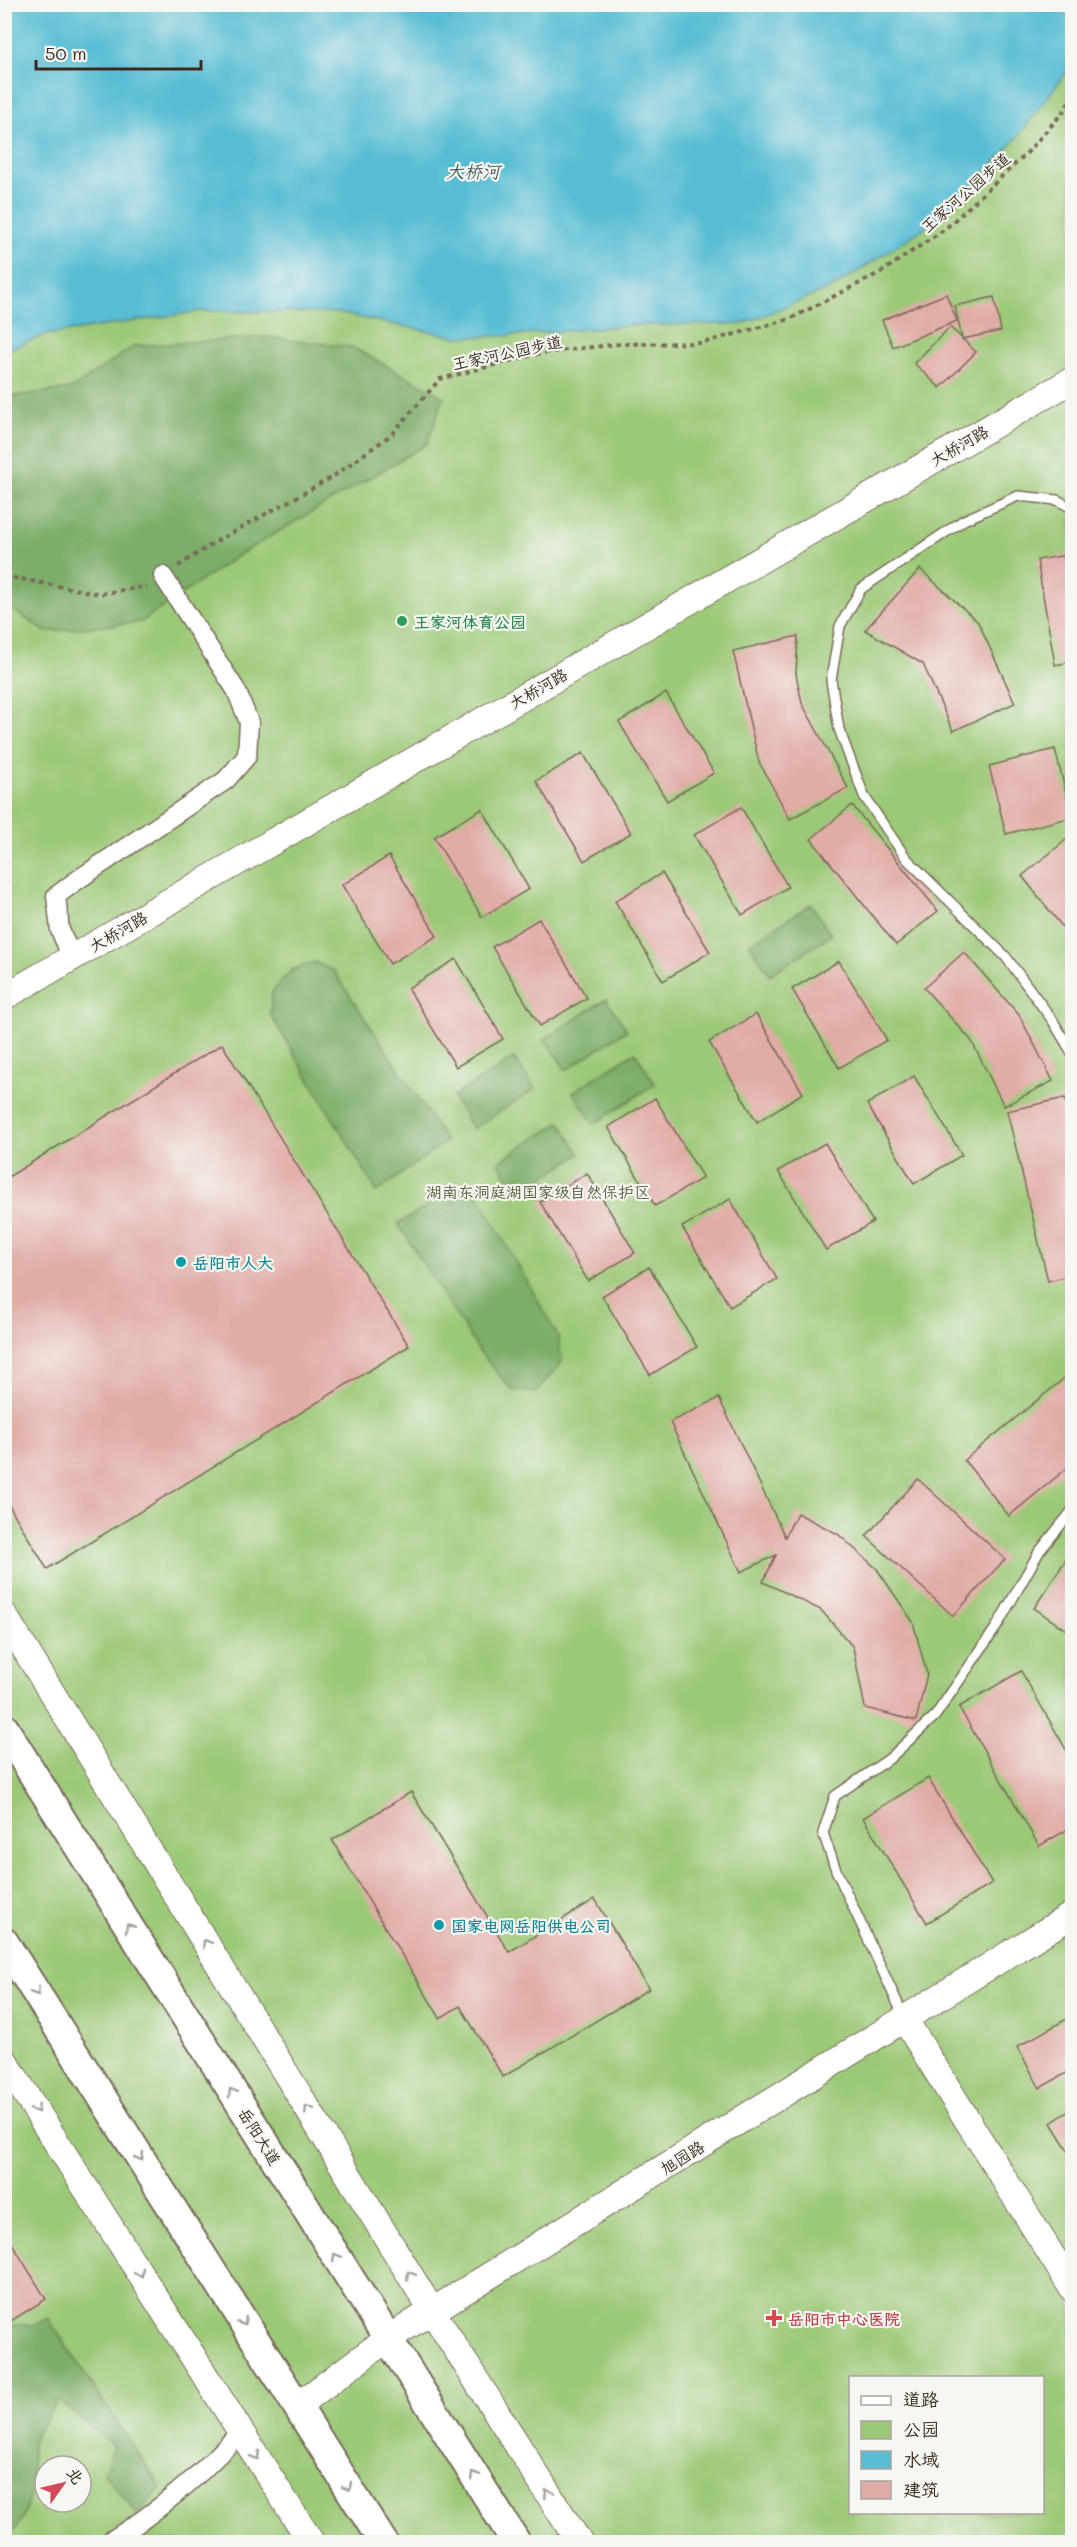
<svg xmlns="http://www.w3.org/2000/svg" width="1077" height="2547" font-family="Mali,'LXGW WenKai TC',sans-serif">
<rect width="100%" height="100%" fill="#f6f6f2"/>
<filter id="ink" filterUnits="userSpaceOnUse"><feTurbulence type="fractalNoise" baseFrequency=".0167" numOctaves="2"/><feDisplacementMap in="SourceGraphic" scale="12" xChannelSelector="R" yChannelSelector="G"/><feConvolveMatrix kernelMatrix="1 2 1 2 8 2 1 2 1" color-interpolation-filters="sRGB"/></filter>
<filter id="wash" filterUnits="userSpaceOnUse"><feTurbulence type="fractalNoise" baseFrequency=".008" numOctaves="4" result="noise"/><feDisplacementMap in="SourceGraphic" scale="24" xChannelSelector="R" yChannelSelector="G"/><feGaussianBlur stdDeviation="1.35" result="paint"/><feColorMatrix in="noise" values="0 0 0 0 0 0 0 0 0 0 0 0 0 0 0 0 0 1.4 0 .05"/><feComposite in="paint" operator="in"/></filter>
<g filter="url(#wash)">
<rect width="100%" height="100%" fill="#ece5c9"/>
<path fill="#9cc977" stroke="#6c7a4a" stroke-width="1.5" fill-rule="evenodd" d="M5 5H1072V2542H5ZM850 2378H1042V2512H850ZM45 2466H81V2502H45Z"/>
<g fill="#7dad68" stroke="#5c6c43" stroke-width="1.5">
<path d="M265 337 352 347 444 397 427 444 239 555 141 622 46 632 5 605 4 397 71 389 134 346Z"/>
<path d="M811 904 831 935 770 975 749 944Z"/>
<path d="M315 962 334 971 446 1141 377 1192 270 1014 272 992 292 970Z"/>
<path d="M606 999 627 1030 566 1070 545 1039Z"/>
<path d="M635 1052 655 1084 594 1124 573 1092Z"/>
<path d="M514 1058 535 1089 473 1129 453 1097Z"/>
<path d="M560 1122 580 1154 519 1193 498 1162Z"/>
<path d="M470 1181 558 1336 562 1362 535 1393 512 1390 479 1351 398 1224Z"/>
<path d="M48 2318 161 2488 137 2514 104 2473 114 2446 58 2400 32 2441 31 2492 22 2519 5 2542V2325H34Z"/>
</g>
<path fill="#56bdd4" stroke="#487479" stroke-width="1.5" d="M5 4 1072 5V65L1014 142 966 193 923 229 832 288 742 324 634 325 503 336 457 337 337 313 201 311 45 335 5 351Z"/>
<g id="blocks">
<g fill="#e1aba6">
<path d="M946 294 957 321 893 347 882 320Z"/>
<path d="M994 297 1001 331 962 339 955 306Z"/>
<path d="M950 327 976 352 940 388 914 363Z"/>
<path d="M1072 554V662L1055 665 1037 560Z"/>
<path d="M920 569 978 622 1015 703 953 731 923 664 865 630Z"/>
<path d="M798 636 796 674 802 703 848 788 790 819 759 762 733 651Z"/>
<path d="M666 693 714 773 667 801 619 722Z"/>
<path d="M1055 749 1072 817 1006 834 989 766Z"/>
<path d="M583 753 631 833 584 861 536 781Z"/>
<path d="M852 805 938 911 896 945 811 839Z"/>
<path d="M741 807 788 887 742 915 694 835Z"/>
<path d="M482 809 529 889 482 917 434 837Z"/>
<path d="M1072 835V939L1022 876Z"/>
<path d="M389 856 437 936 390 964 342 885Z"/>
<path d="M662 873 710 952 663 981 615 901Z"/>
<path d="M539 919 587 998 540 1026 492 947Z"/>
<path d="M964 952 1019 1015 1053 1081 1004 1106 971 1040 924 988Z"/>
<path d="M456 959 503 1039 456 1067 408 988Z"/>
<path d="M839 961 887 1040 839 1068 792 989Z"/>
<path d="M756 1014 803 1093 757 1122 709 1042Z"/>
<path d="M222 1044 409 1346 47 1569 5 1499V1179Z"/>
<path d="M914 1076 962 1155 914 1184 867 1104Z"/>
<path d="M655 1098 703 1178 655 1206 608 1127Z"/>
<path d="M1065 1098 1072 1128V1275L1048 1281 1007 1111Z"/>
<path d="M825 1143 873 1222 826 1250 778 1171Z"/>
<path d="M587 1173 635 1253 588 1281 540 1202Z"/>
<path d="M730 1199 777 1279 730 1307 682 1227Z"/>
<path d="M649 1267 697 1347 650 1375 602 1296Z"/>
<path d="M1072 1372V1464L1009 1516 964 1460Z"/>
<path d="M719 1398 785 1537 797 1513 838 1534 877 1569 913 1622 927 1674 916 1721 865 1708 853 1647 821 1610 763 1582 776 1555 741 1572 670 1422Z"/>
<path d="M918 1479 1005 1559 953 1616 866 1536Z"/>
<path d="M1067 1558 1072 1562V1634L1034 1608Z"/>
<path d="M1021 1671 1072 1760V1827L1039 1846 959 1707Z"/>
<path d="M928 1778 992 1883 927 1923 863 1818Z"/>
<path d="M411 1792 509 1952 595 1899 649 1989 503 2077 460 2006 440 2018 332 1840Z"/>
<path d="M1072 2016V2070L1040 2088 1017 2047Z"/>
<path d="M1072 2109V2157L1051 2123Z"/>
<path d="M5 2232 46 2299 11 2321 5 2311Z"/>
</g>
</g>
</g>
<g filter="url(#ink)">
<use href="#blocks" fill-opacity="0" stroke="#796b5a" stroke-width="1.5"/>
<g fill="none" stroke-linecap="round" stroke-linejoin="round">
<defs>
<g id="lane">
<path d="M1072 508 1057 500 1018 496 964 520 861 589 840 626 831 680 839 729 864 796 906 858 1006 957 1053 1021 1072 1053"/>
<path d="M904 2017 836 1870 823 1833 835 1796 889 1759 935 1716 997 1626 1039 1552 1072 1511"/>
</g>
<g id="street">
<path d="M72 958 60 930 56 896 76 881 226 780 247 756 249 722 236 690 163 576"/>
<path d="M109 2542C158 2512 203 2473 241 2431"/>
</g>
<g id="secondary">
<path d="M4 997 1072 380"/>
<path d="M4 1615 432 2311 579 2542"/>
<path d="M905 2020 1072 2288"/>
<path d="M4 2060 311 2542"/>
<path d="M297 2406 387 2339 1072 1915"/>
</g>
<g id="primary">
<path d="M4 1728 516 2542"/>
<path d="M4 1942 383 2542"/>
</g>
</defs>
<use href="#lane" stroke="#796b5a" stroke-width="12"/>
<use href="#street" stroke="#796b5a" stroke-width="21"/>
<use href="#secondary" stroke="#796b5a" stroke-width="28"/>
<use href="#primary" stroke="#796b5a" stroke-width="32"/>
<g stroke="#796b5a" stroke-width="4" stroke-dasharray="4.5 4.5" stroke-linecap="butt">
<path d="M178 566 217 541 331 478 392 434 440 379 541 353 620 344 702 343 790 319 883 271 945 229 1025 155 1064 111 1072 96"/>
<path d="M4 576 100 594 147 586"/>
</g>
<use href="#lane" stroke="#fff" stroke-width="9"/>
<use href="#street" stroke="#fff" stroke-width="18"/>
<use href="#secondary" stroke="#fff" stroke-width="26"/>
<use href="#primary" stroke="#fff" stroke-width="28"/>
</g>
<defs><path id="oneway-chevron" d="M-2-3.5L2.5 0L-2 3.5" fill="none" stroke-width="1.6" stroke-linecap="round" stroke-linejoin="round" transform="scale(1.5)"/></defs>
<g stroke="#a79f9a">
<use href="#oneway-chevron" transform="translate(129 1927) rotate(-122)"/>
<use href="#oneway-chevron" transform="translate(206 1943) rotate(-122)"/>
<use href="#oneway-chevron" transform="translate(36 1992) rotate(58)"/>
<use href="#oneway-chevron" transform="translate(232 2092) rotate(-122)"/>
<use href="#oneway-chevron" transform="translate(36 2109) rotate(58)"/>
<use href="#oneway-chevron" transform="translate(308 2109) rotate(-122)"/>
<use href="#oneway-chevron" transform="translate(140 2157) rotate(58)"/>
<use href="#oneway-chevron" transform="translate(336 2257) rotate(-122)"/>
<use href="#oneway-chevron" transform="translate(140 2273) rotate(58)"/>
<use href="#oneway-chevron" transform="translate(410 2275) rotate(-122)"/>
<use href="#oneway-chevron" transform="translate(243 2322) rotate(58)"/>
<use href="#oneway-chevron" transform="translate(256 2456) rotate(58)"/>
<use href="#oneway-chevron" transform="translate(474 2475) rotate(-122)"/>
<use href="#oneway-chevron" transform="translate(348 2487) rotate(58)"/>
<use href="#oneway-chevron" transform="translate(548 2493) rotate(-123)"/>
</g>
</g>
<circle fill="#2e9e5b" stroke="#f6f6f2" stroke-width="2" cx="402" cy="621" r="6"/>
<g fill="#0f9aa8" stroke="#f6f6f2" stroke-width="2">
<circle cx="181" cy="1262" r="6"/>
<circle cx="439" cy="1925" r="6"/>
</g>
<path fill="#e0444e" stroke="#f6f6f2" stroke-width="2" d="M771 2309h6v6h6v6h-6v6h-6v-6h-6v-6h6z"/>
<g text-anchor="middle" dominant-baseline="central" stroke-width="4.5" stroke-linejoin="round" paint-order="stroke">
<g font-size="16" fill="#3b2a1e" stroke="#f6f6f2">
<text transform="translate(965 192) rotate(-41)">王家河公园步道</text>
<text transform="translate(507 352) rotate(-12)">王家河公园步道</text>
<text transform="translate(959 445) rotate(-30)">大桥河路</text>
<text transform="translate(538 688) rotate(-30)">大桥河路</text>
<text transform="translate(118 931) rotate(-30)">大桥河路</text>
<text transform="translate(260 2136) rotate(58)">岳阳大道</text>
<text transform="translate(682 2157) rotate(-32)">旭园路</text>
</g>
<g font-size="16" font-weight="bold" fill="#27864d" stroke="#f6f6f2" text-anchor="start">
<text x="414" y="621">王家河体育公园</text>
</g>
<g font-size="16" fill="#585a39" stroke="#f6f6f2">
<text x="538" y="1191">湖南东洞庭湖国家级自然保护区</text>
</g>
<g font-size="16" font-weight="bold" fill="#0d838f" stroke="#f6f6f2" text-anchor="start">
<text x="193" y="1262">岳阳市人大</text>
<text x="451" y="1925">国家电网岳阳供电公司</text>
</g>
<g font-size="16" font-weight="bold" fill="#be3a42" stroke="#f6f6f2" text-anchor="start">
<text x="788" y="2318">岳阳市中心医院</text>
</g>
<g font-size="18" font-style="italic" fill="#445d5e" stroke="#f6f6f2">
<text x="473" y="171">大桥河</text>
</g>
</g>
<rect width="1077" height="2547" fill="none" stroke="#f6f6f2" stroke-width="24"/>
<rect x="849" y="2376" width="195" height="138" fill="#f6f6f2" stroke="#aba49d" stroke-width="1.5"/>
<rect x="861" y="2396" width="30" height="9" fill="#ffffff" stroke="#aba49d" stroke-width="1.5"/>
<text x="903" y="2406" font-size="18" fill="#3b2a1e">道路</text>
<rect x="861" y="2421" width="30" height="18" fill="#9cc977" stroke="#aba49d" stroke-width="1.5"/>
<text x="903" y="2436" font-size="18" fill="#3b2a1e">公园</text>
<rect x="861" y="2451" width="30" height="18" fill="#56bdd4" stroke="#aba49d" stroke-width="1.5"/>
<text x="903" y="2466" font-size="18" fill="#3b2a1e">水域</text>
<rect x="861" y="2481" width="30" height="18" fill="#e1aba6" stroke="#aba49d" stroke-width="1.5"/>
<text x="903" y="2496" font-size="18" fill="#3b2a1e">建筑</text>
<g transform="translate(63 2484) rotate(56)"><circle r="28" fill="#f6f6f2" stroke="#aba49d" stroke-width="1.5"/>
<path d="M0-4.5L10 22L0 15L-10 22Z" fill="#d1495b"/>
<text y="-9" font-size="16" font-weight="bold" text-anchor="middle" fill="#3b2a1e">北</text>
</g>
<path d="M36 60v9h165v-9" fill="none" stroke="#3b2a1e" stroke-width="3"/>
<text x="45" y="60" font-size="18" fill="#3b2a1e" stroke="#f6f6f2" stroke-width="4.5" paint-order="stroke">50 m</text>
</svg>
